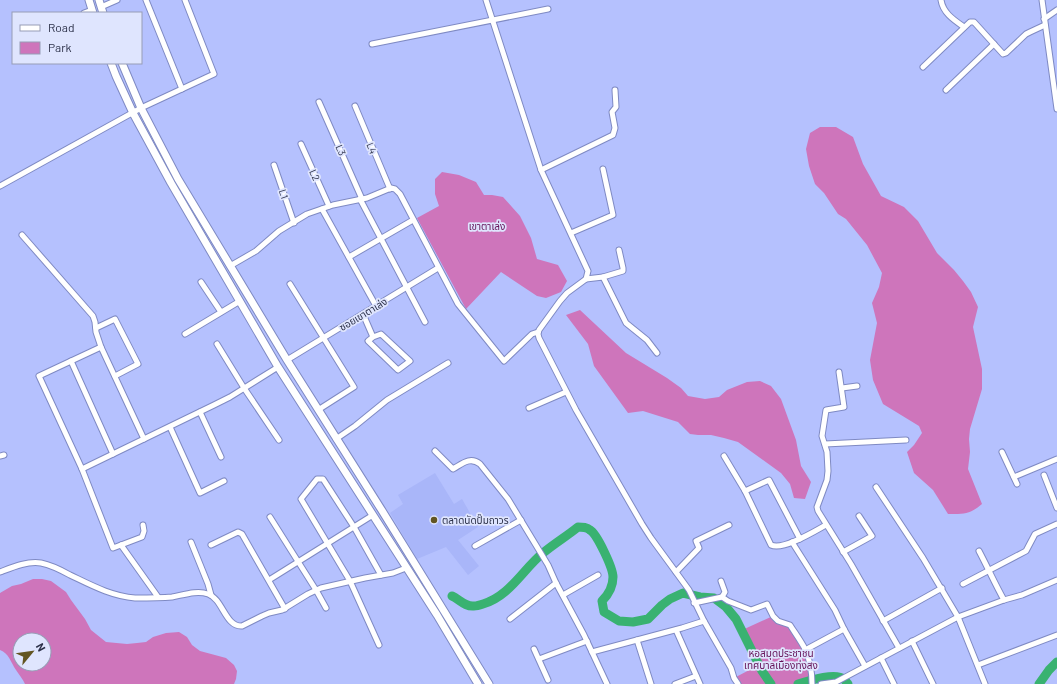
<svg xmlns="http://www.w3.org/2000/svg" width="1057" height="684" font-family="Barlow,'Noto Sans Thai',sans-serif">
<rect width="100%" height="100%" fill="#b5c1fe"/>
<path fill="#a9b6f9" d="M435 473 454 504 462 499 478 527 458 540 479 566 468 575 446 547 417 559 390 513 403 504 398 495Z"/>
<g fill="#ce75bb" fill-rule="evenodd">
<path d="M820 127H836L853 137 863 164 881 196 904 207 918 221 937 253 954 270 963 281 971 292 978 307 973 327 982 369V389L970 429 969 439 970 452 968 469 982 504C969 515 964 514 948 514L933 490 914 473 907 452 914 445 922 433 919 426 883 404 873 380 870 360 877 323 872 303 879 287 882 273 867 245 846 219 838 214 824 193 815 184 809 166 806 149 810 133Z"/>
<path d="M442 172 459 175 476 182 484 195H492L503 197 520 216 531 238 537 259 558 265 567 281 561 292 546 298 537 296 501 272 466 309 417 218 439 206 435 194V179Z"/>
<path d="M580 310 626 353 667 378 681 388 688 396 705 399 719 397 727 390 747 382 760 381 771 386 781 399 796 440 801 466 811 482 805 499 794 498 790 484 781 473 738 442 724 438 711 435H698L690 434 678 422 643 411 628 413 594 366 588 344 566 315Z"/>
<path d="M33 579H42L51 581 66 592 71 600 85 619 91 630 106 642 127 644 137 643 146 642 153 637 166 633 179 632 187 637 192 645 200 651 226 658 234 665 237 671 236 679 234 684H25C23 679 19 675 16 670 11 663 9 653 0 650V593L12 586 21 584ZM20 640H44V664H20Z"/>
<path d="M773 616 790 625 805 650 812 684H738L734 678 757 666 740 631Z"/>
</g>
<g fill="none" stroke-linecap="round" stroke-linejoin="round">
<g stroke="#39b271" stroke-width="9">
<path d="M452 596C459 599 465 607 474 606 477 606 480 605 483 604 510 596 523 569 543 553 555 543 567 536 578 527 583 527 587 527 590 530 597 534 613 568 613 577 613 587 609 594 602 601L604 612 619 621 633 622 648 619 662 605 670 599 683 593 700 597 714 598 726 607 736 619 762 671 771 684"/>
<path d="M798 684C808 681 835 672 844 679 844 679 847 683 848 684"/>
<path d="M1039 684 1049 670 1057 662"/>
</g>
<defs>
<g id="minor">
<path d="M146 0 182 89"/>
<path d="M486 0 541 170 588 271 586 279 567 293 560 301 539 330 538 334 539 338 576 410 642 524 651 538 689 590 704 621 731 668 734 678 738 684"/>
<path d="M941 0C943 13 954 20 964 27"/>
<path d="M1042 0 1057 109"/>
<path d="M101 7 117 0"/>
<path d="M84 13 92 10"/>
<path d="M1044 19 1057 10"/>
<path d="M372 44 548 9"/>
<path d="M923 67 970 22H974L1003 54 1006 53 1026 34 1030 32 1045 25"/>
<path d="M946 90 994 44"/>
<path d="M319 102 362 199"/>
<path d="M355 106 390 189"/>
<path d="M301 144 329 206"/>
<path d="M274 165 294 223"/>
<path d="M541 170 613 135 615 128 612 112 616 107 615 90"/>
<path d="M0 186 141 108 214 74 185 0"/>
<path d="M360 199 425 322"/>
<path d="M322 209 376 306"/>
<path d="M571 233 613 215 603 169"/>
<path d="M22 235 93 316 95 322 96 332 101 347 144 439"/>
<path d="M349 257 413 220"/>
<path d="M230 266 256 251 279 231 307 214 333 205 367 198 391 188 395 189 400 194 458 304 504 361 532 334 538 332"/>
<path d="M603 277 623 271V268L619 250"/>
<path d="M586 279 603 277 626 323 647 340 657 353"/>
<path d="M201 282 221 312"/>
<path d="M290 284 354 387 318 410"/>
<path d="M363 314 373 337 368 341 398 370 410 361 381 334 373 337"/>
<path d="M96 328 115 319 138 364 115 376"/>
<path d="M185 334 240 301"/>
<path d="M217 344 244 388 279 440"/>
<path d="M101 347 39 376 82 469 113 548 142 537 144 531 143 525"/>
<path d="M287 360 438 268"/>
<path d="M71 361 113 454"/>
<path d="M839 372 844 407 826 410 822 436 827 452 828 471 827 480 817 507 818 511 851 564 899 648"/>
<path d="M842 388 857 386"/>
<path d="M529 408 566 392"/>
<path d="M200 412 221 457"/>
<path d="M170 427 200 493 224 481"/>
<path d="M336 439 355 426 387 400 448 363"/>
<path d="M825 444 906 440"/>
<path d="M435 451 453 469C462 464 470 456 480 464L508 499 548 565 556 583 584 635 607 684"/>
<path d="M1002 452 1017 484"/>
<path d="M0 456 4 455"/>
<path d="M724 456 745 491 771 545C783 551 815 531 826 525"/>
<path d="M82 469 214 405 230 397 278 367"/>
<path d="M1044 475 1057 508"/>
<path d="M1014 477 1057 459"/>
<path d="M876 487 923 558 958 617 985 684"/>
<path d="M745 491 769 480 800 539"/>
<path d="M270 517 316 590 326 608"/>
<path d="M191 542 208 584 211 595"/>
<path d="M792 542 835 610 844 629 865 666"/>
<path d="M121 545 158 597"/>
<path d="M211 545 238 532 242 534 285 609"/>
<path d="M475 546 521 520"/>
<path d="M979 551C988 568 995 584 1004 600"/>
<path d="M843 552 872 536 859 516"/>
<path d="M0 572C13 567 27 561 41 563 51 565 61 570 70 575 91 585 111 596 135 598 147 598 160 598 172 597 183 595 197 590 208 594 223 599 225 627 242 626L262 616 269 613 282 610 308 594 321 588 365 578 393 573 406 568"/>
<path d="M676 572 699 548 696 541 729 525"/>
<path d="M269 580 373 515"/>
<path d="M721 581 725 592 722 597"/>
<path d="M963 584 1026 551 1035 534 1057 524"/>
<path d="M563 595 598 575"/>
<path d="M694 603 722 597 728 601 751 610 767 604 773 616 778 621 790 625C795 633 801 641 805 649 810 660 812 673 812 684"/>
<path d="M510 619 556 583"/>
<path d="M883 621 942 588"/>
<path d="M676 630 700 684"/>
<path d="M637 640 651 684"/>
<path d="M912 641 933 684"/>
<path d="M379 645 350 581 301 499 317 479H323L354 527 381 575"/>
<path d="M534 649 548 680"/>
<path d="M805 650 844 629"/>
<path d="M592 652 682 628 704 621"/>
<path d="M881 658 894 684"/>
<path d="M539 659 587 641"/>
<path d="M978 665 1057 635"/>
<path d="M675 684 696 676"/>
<path d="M821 684 836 682 958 617 1004 600 1022 595 1057 580"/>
</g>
<g id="secondary">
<path d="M89 0 93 13"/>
<path d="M99 0 103 13"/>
<path d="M111 63 116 76 133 113 171 183 278 367 437 615 478 684"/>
<path d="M122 63 141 108 178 179 287 360 381 509 489 684"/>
</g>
</defs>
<use href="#minor" stroke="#7f8ac3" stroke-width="7"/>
<use href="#secondary" stroke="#7f8ac3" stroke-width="9"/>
<use href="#minor" stroke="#fff" stroke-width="5"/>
<use href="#secondary" stroke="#fff" stroke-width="7"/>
</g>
<circle fill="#625522" stroke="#dfe5fe" stroke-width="1.5" cx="434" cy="520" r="4"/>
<g text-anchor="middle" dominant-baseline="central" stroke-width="3.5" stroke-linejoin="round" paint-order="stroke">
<g font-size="10" fill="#2c3149" stroke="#dfe5fe">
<text transform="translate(372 148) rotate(67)">L4</text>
<text transform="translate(341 150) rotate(66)">L3</text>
<text transform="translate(315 175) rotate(66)">L2</text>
<text transform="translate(284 194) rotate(72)">L1</text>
<text transform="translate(363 314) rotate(-31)">ซอยเขาตาเล่ง</text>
</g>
<g font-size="10" fill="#641157" stroke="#dfe5fe">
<text x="487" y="226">เขาตาเล่ง</text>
<text x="781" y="653">หอสมุดประชาชน<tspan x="781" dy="12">เทศบาลเมืองทุ่งสง</tspan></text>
</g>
<g font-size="10" fill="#2c3149" stroke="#dfe5fe" text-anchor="start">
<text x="442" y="520">ตลาดนัดปั๊มถาวร</text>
</g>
</g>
<rect x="12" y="12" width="130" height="52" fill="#dfe5fe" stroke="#979db6"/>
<rect x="20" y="25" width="20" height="6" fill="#ffffff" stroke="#979db6"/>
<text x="48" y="32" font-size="12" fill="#2c3149">Road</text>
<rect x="20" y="42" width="20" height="12" fill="#ce75bb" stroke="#979db6"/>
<text x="48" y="52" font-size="12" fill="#2c3149">Park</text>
<g transform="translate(32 652) rotate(61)"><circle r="19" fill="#dfe5fe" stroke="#979db6"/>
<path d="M0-3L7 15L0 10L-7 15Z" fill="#625522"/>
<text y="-6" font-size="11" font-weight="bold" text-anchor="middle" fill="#2c3149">N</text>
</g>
</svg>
